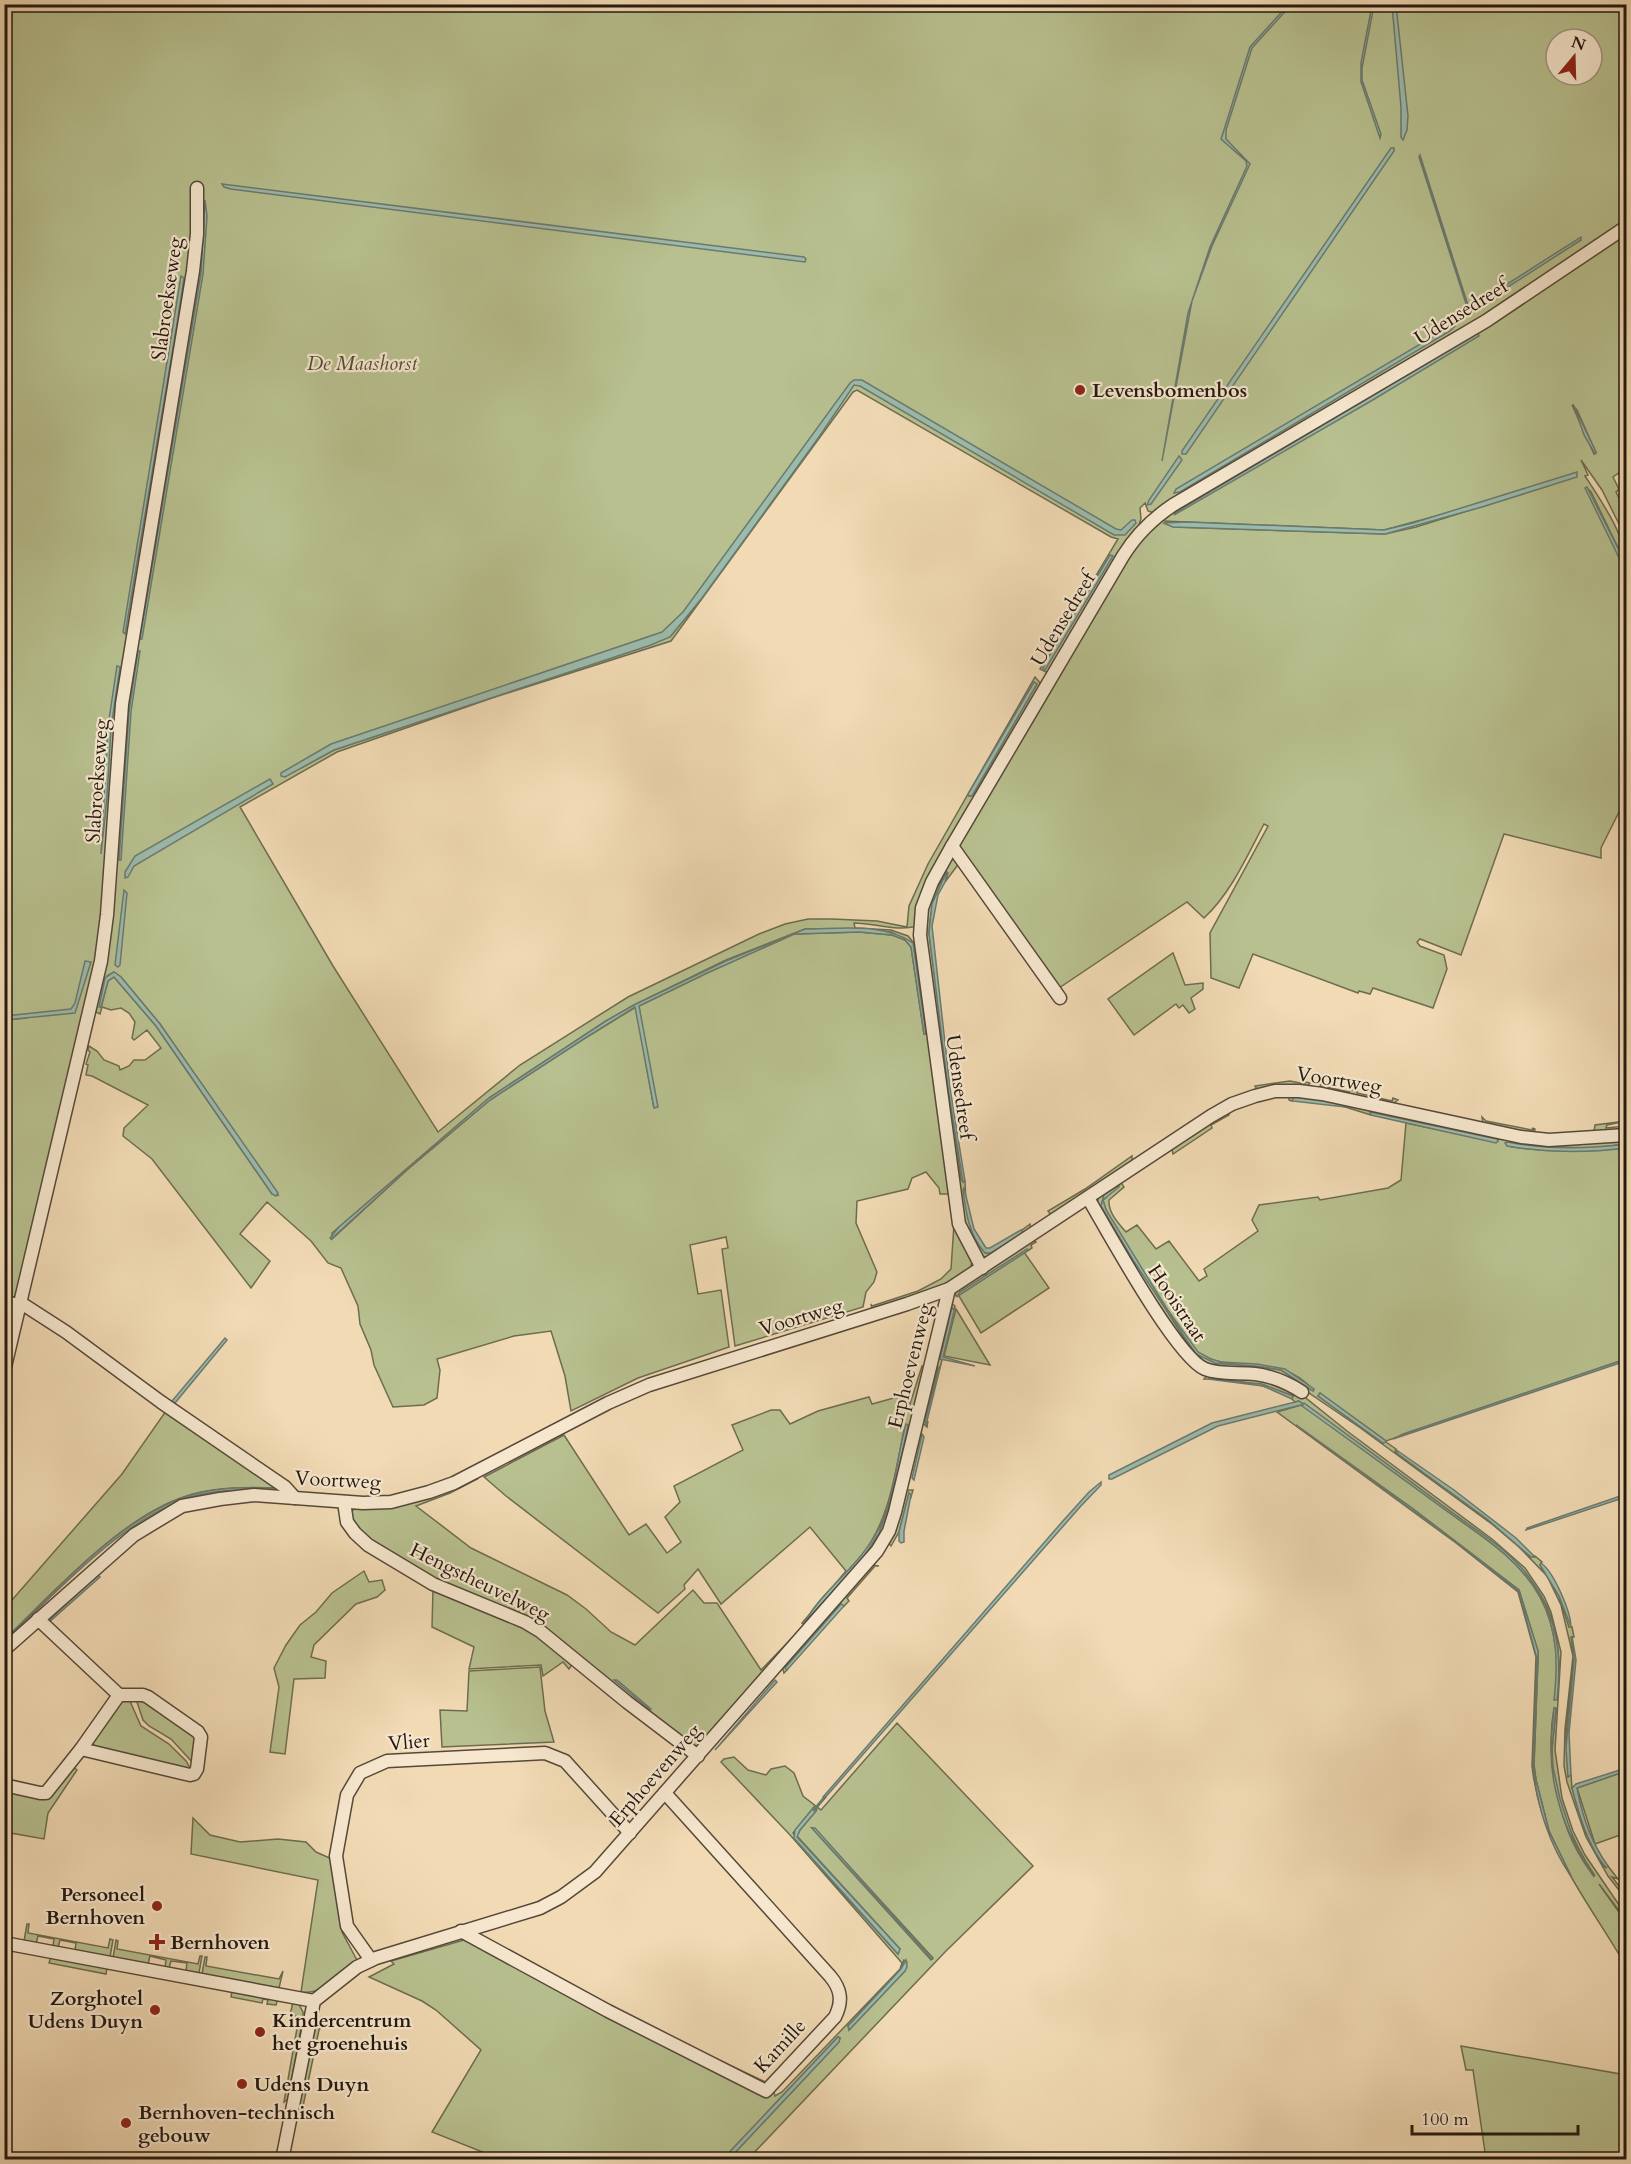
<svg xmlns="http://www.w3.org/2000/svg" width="1631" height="2164" font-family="Cardo,serif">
<rect width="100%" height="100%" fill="#f1dab4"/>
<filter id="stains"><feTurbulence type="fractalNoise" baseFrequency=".00333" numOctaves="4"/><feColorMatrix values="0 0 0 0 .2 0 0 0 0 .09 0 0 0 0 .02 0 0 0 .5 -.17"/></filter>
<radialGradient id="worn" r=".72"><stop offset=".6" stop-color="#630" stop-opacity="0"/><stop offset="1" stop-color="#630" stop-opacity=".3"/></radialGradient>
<g fill="#b8c08f" stroke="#6e6c50" stroke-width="1.5" fill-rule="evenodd">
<path d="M5 5H1626V468L1613 477 1619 489 1616 492 1626 513V538L1602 490 1581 460 1588 475 1585 476C1600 499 1626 536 1626 564L1591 492 1586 487 1626 572V798L1601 848V858L1504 834 1461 955 1420 939 1417 942 1420 946 1444 955 1447 969 1433 1008 1373 988 1370 994 1359 991 1358 993 1253 954 1239 988 1211 978 1210 933 1268 826 1264 824C1247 856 1231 893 1204 918L1187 902 1059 988 957 843 1154 513 1148 511 1145 503 1140 508 1141 519 1137 531 1048 673 1040 669 1118 539 1111 537 857 390 853 392 671 641 492 698 337 752 240 807 333 966 438 1132 520 1065 628 997 759 934 785 924 808 919H832L877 921 907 927 909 906 928 864 1035 677 1043 686 936 868 917 926C897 932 875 923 854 923L855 928 891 930 908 936 918 948 972 1262 970 1269 945 1286 872 1309 871 1304 872 1306 918 1291 941 1279 951 1269 954 1224 949 1194H940L939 1188 926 1172 912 1178 908 1189 857 1201 856 1223 877 1272 874 1282 866 1292 863 1307 735 1346 722 1249 728 1248 726 1237 690 1245 698 1294 721 1290 729 1347 638 1378 571 1411 565 1376 551 1331 514 1336 437 1359 440 1370 437 1398 424 1405 393 1407 374 1365 371 1350 360 1324 358 1306 341 1268 328 1263 311 1241 267 1202 240 1234 270 1261 251 1288 152 1159 123 1136 124 1128 148 1105 92 1076 86 1075 88 1065 86 1064 90 1052 88 1050 89 1046 97 1051 104 1060 119 1066 120 1070 129 1066 134 1060H145L161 1048 147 1030 134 1040 132 1038 135 1022 129 1013 121 1008 111 1010 102 1007 100 1014 96 1012 85 1013 18 1298H5V1020L27 1018 5 1019ZM1556 39H1592V75H1556ZM1572 405 1577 410 1596 453 1594 454ZM786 481 702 598 670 637ZM1551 485 1416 527 1385 534 1173 527 1165 521 1384 530ZM1034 682 1037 684 972 796H969V794ZM472 704 334 750 301 768 335 747ZM805 929H855L891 932 913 943 926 1034H924L911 947 905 940 892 935 859 932 794 934 707 973 639 1006 654 1108 636 1007 582 1040 490 1100 408 1169 332 1239V1233L489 1098 606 1021 634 1005 726 960ZM114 972 121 977 160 1024 278 1195 272 1194 156 1026 114 977 108 981 101 1008 107 976Z"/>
<path d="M953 856 960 862 945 882 948 873H945C936 893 930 910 929 933L961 1179 963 1182 965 1181C966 1204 965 1232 986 1253H991L1030 1224 1031 1232 988 1258 981 1256 966 1233 923 925 931 889Z"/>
<path d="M1173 953 1185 985 1203 983V989L1191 998 1195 1009 1189 1013 1183 1005 1179 1008 1176 1004 1134 1035 1108 999Z"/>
<path d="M1290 1081 1305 1084V1082L1310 1083 1306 1088 1258 1091 1255 1086Z"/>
<path d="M1320 1084H1323V1086L1349 1092 1350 1089 1357 1091V1093L1392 1101 1393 1098 1398 1100 1391 1105 1322 1090Z"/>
<path d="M1300 1095 1517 1140 1626 1137V1144L1593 1148 1507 1146C1547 1153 1587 1152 1626 1148V1359L1386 1441 1320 1393 1318 1396 1383 1443 1386 1442 1396 1449 1395 1452 1487 1519 1531 1557 1535 1556 1542 1562 1540 1565 1559 1596 1569 1627H1572L1574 1637H1571L1574 1660 1566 1734 1568 1777 1571 1775 1572 1788 1585 1831 1604 1867 1608 1866 1618 1879 1612 1877 1626 1895V1899L1608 1876 1586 1837 1567 1782 1564 1766 1565 1729 1573 1656 1561 1605 1547 1576 1519 1547 1493 1525 1359 1427 1297 1385 1206 1367 1176 1336 1097 1204 1099 1196 1120 1181 1124 1187 1109 1200C1108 1212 1118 1223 1126 1232L1137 1225 1156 1249 1169 1241 1199 1281 1207 1276 1204 1269 1258 1231 1252 1220 1259 1205 1318 1197 1320 1200 1388 1188 1401 1180 1406 1123 1496 1142 1498 1140 1370 1112 1371 1115 1323 1100 1294 1097 1292 1101 1289 1100V1097ZM1104 1195 1107 1197 1103 1200 1106 1210C1128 1247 1150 1284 1174 1320 1181 1331 1189 1346 1199 1353 1233 1376 1280 1350 1314 1391L1281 1370 1256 1366 1215 1363 1191 1349 1105 1214 1101 1206Z"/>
<path d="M1227 1110 1229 1115 1211 1125 1212 1128 1173 1154 1172 1149Z"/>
<path d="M1482 1117 1486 1121 1532 1130H1534L1532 1128 1535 1129 1534 1133 1483 1125Z"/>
<path d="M1626 1121 1607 1125 1606 1128 1626 1126V1130L1594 1132 1595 1125Z"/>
<path d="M1132 1156V1164L1052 1217 1048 1211 1085 1189Z"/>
<path d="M1032 1240 1036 1242 1031 1245 1032 1248 960 1292 958 1295 1024 1252 1049 1288 981 1333 959 1296H956L955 1292Z"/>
<path d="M950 1302 955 1306 954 1310 952 1308 940 1358 942 1360 940 1368H938L925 1421 927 1424 928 1421 927 1427 921 1422Z"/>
<path d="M956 1309 990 1365 944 1356Z"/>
<path d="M922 1366 926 1367 893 1506 880 1541 807 1626 802 1623 846 1571 810 1527 721 1604 698 1569 684 1585 685 1589 658 1613 506 1496 484 1477 564 1435 629 1535 646 1524 667 1553 681 1542 665 1517 680 1502 674 1486 743 1450 732 1425 771 1410H780L790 1424 818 1411 869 1397 872 1404 901 1396 910 1404ZM904 1430 907 1431 893 1493 882 1525 862 1558 805 1622C818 1597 844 1578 862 1555 890 1519 895 1473 904 1430Z"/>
<path d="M1209 1373 1256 1376 1302 1395 1347 1431 1492 1539 1525 1568 1544 1596 1551 1612 1561 1652 1555 1750 1562 1798 1573 1831 1585 1855 1626 1915V1920L1599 1884 1626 1922V1966C1587 1899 1541 1847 1532 1766L1536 1657 1518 1592 1456 1543 1277 1412 1301 1405 1299 1401 1295 1402 1292 1399 1293 1396C1266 1384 1232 1379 1204 1379ZM1305 1404C1349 1436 1394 1469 1438 1502 1475 1530 1518 1556 1542 1597 1560 1629 1561 1665 1557 1700 1558 1665 1558 1630 1540 1597 1519 1557 1475 1532 1440 1506 1394 1472 1348 1439 1303 1406ZM1296 1425 1412 1508 1519 1590 1538 1651V1659L1534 1765 1536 1780 1549 1831 1571 1876C1550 1844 1536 1803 1533 1765L1537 1659 1519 1591 1457 1543ZM1554 1708 1556 1709C1555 1722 1553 1736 1552 1750 1551 1792 1572 1842 1595 1876 1559 1837 1545 1758 1554 1708Z"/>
<path d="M166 1411 276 1488C248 1487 220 1487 193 1494 125 1512 55 1591 5 1639V1608L122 1474Z"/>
<path d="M471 1478 477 1479 450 1493 416 1506 471 1548 567 1595 586 1609 611 1632 635 1645 693 1590 704 1603H717L761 1670 792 1638 793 1641 702 1746 695 1747 565 1646 436 1582 368 1541 354 1527 350 1513 357 1506Z"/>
<path d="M905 1490H913L911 1497 909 1493 899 1532 891 1546 888 1542Z"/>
<path d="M871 1565 879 1566H875L847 1598 849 1601 844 1606 841 1604 785 1667 787 1670 784 1673 782 1666Z"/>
<path d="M364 1571 369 1582 382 1580 385 1590 377 1597 356 1604 314 1645 311 1657 326 1661 325 1678 294 1679 285 1754 270 1752 279 1687 274 1668 286 1645 300 1625 316 1612 332 1593Z"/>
<path d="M433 1589 508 1619 536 1635 573 1663 569 1669 563 1662 543 1676 541 1665 469 1669 474 1647 432 1627Z"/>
<path d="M540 1667 545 1711 554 1742 442 1747 440 1710 467 1711 469 1671Z"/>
<path d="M129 1699 141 1726 169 1744 186 1761 190 1768 185 1770 98 1749 93 1744V1736L120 1701Z"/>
<path d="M136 1699H145L196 1737 194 1764 171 1739 149 1726 143 1720Z"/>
<path d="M897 1723 1033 1866 945 1952 748 2159H729L839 2042 840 2038 838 2037 723 2159H500L432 2132 481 2050 436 2010 422 2001 369 1977 394 1964 391 1961 464 1940 772 2085 775 2096 782 2092 900 1969 902 1963 791 1836 721 1762 724 1759 734 1757 748 1770 766 1775 771 1769 785 1766 794 1773 803 1796 821 1810ZM814 1807H816V1811L800 1830 797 1836 900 1949 898 1954 830 1879 793 1833ZM812 1828 815 1829 933 1958 931 1960ZM904 1960 907 1962 905 1971 849 2030 848 2026 901 1969Z"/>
<path d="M73 1767 77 1770 48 1813 44 1839 5 1832 4 1790 40 1799H46Z"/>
<path d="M1626 1771V1833L1595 1844 1577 1788Z"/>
<path d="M193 1818 210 1835 240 1842 278 1839 306 1842 316 1852 332 1859 342 1932 358 1962C341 1975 323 1995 301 1992L318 1880 191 1854Z"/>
<path d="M27 1924H29L28 1933 108 1948 110 1939 113 1940 110 1957 75 1950 76 1943 60 1940 58 1948 53 1946 54 1939 38 1936 36 1944 24 1941Z"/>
<path d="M116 1940 118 1941 117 1949 198 1964 200 1956H202L199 1973 186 1971 187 1963 171 1961 169 1968 165 1967 166 1960 150 1956 148 1964 113 1958Z"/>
<path d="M51 1957 107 1968 106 1974 49 1963Z"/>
<path d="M205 1957H207L206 1966 279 1979 283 1971 279 1988 202 1974Z"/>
<path d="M232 1991 278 1999 276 2005 267 2004 268 2000 263 1999 262 2003 231 1997Z"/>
<path d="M293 2002 298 2003 303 2012V2018L288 2099 284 2102 299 2017 290 2015Z"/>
<path d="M322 2017 326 2019 319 2030 302 2111 298 2105 315 2020Z"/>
<path d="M1461 2046 1626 2075V2159H1486L1473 2070H1466Z"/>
</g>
<g fill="#9bbbad" stroke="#6b7a6e" stroke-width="1.5">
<path d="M1288 5H1291L1252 48 1226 130V139L1250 164 1212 246 1192 301 1162 461 1188 313 1210 247 1247 166 1246 161 1221 139 1223 133 1250 47Z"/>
<path d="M1372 5H1374L1362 68V80L1381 134 1380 138 1361 82V63Z"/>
<path d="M1392 5H1396L1408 116 1407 130 1403 140 1401 137V107Z"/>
<path d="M1391 148H1394V151L1186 454H1182V451Z"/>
<path d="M1420 155 1467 302 1469 313 1419 157Z"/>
<path d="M222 184 804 257 806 259 805 262 231 189 224 187Z"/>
<path d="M205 200 207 216 203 274 142 639H140L201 273Z"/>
<path d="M1581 237V240L1500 292 1501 288Z"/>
<path d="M181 276 184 278 177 324 125 634 123 632Z"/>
<path d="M1454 324 1455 326 1450 331 1180 492 1174 493 1176 489Z"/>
<path d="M1478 333 1479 336 1371 401 1174 515 1176 512Z"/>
<path d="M854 380H862L1116 529 1121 530 1132 520H1135L1136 523 1125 535H1114L860 386 854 385 819 437 702 598 670 637 651 645 334 750 285 777 281 776V773L331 744 662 632 683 612 850 383Z"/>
<path d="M1573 404 1596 452 1595 454 1584 435Z"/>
<path d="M1179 456 1182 460 1151 504 1147 505 1149 500Z"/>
<path d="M1577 472V477L1482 507 1385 534 1173 527 1163 523 1187 522 1384 530 1413 523Z"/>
<path d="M1587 487 1626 564V572L1585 488Z"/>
<path d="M1110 555 1113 556 1045 670 1043 668 1045 663Z"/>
<path d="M138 651H140L131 712 121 860H119L129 712Z"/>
<path d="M117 666 120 667 111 728 107 798 101 854 108 726Z"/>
<path d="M1034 682 1037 684 972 796H969L968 794Z"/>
<path d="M270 779 273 784 134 866 128 877 125 878V872L135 856Z"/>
<path d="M947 871 945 882 938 895 932 926 950 1088 965 1181 963 1182 948 1088 929 933 932 904Z"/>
<path d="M124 890 127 893 120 965 118 967 115 965Z"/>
<path d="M805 929C840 929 883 922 913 943L926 1034H924L911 947 905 940 892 935 859 932 794 934 707 973 639 1006 658 1107 654 1108 635 1007 582 1040 490 1100 408 1169 331 1239 330 1238 339 1227 489 1098 606 1021 634 1005 726 961Z"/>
<path d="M85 961 91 962 75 1013 5 1020V1016L71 1009 75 1003Z"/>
<path d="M114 972 121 977 160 1024 278 1193 276 1196 272 1194 156 1026 114 977 108 981 101 1007H99L105 978Z"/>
<path d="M1294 1097 1323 1100 1347 1106 1345 1107 1292 1101Z"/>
<path d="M1370 1112 1497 1139 1498 1141 1496 1143 1371 1115Z"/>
<path d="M1508 1142C1547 1150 1587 1149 1626 1144V1148C1587 1153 1547 1153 1507 1146L1505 1143Z"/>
<path d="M1119 1185V1187L1103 1200 1106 1210 1167 1309 1198 1352 1211 1359 1221 1362 1257 1364 1285 1369 1314 1389 1313 1391 1281 1370 1256 1366 1215 1363 1196 1354 1133 1260 1101 1206 1104 1195Z"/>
<path d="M964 1188 974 1229 986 1248H990L1021 1230 1023 1232 1022 1234 991 1253H985C969 1235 966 1213 963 1190Z"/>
<path d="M1027 1249 1029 1250 958 1296 960 1292Z"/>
<path d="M952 1307 954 1311 943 1357 975 1366 940 1359Z"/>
<path d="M225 1338 227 1340 175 1403 172 1401Z"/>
<path d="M1626 1359V1361L1393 1439 1403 1434Z"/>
<path d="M939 1367 940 1368 926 1425 925 1421Z"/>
<path d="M1208 1379 1262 1384 1293 1396 1292 1399 1263 1386Z"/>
<path d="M1320 1393 1386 1441V1442L1383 1443 1318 1396Z"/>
<path d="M1299 1401 1302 1403 1301 1405 1218 1426 1112 1479H1109V1475L1212 1423Z"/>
<path d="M1304 1403C1353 1439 1402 1475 1451 1512 1479 1532 1514 1553 1533 1583 1558 1620 1562 1657 1557 1700H1554C1558 1665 1558 1630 1540 1597 1519 1557 1475 1532 1440 1506 1394 1472 1348 1439 1302 1406Z"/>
<path d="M906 1424 908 1425 907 1431 893 1493 879 1533 863 1558 805 1622C823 1590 859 1566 877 1532 895 1499 896 1460 906 1424Z"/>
<path d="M1296 1425 1412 1508 1519 1590 1538 1651V1659L1534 1765 1536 1780 1549 1831 1571 1876C1549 1845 1536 1803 1533 1765L1537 1659 1519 1592 1457 1543Z"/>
<path d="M922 1434 924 1437 914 1480 912 1478Z"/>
<path d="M1395 1449 1454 1490 1516 1538 1535 1557H1531L1487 1519 1398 1454Z"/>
<path d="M1101 1482V1485L1080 1507 823 1800V1797L1062 1522 1089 1492Z"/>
<path d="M237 1488H272V1490C248 1490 222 1489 198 1495 126 1514 58 1591 5 1641V1639C57 1590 122 1515 192 1495 206 1490 222 1489 237 1488Z"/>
<path d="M909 1493 911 1495 904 1531V1542L901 1543 899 1541V1532Z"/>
<path d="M1626 1494V1497L1526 1530 1527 1528Z"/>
<path d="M1541 1563C1554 1572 1571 1612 1571 1627L1559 1596 1540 1565Z"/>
<path d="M98 1575 100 1577 48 1623V1621Z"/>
<path d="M841 1604 844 1606 787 1670 785 1668Z"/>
<path d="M1572 1636 1576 1660 1569 1733 1571 1775 1568 1777 1566 1748 1574 1660Z"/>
<path d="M614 1680H617L651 1709 650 1710Z"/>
<path d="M775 1680 777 1682 715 1750Z"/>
<path d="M1554 1708H1556L1552 1750 1553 1767 1560 1799 1574 1841 1594 1877C1569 1843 1551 1793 1551 1750 1551 1736 1553 1722 1554 1708Z"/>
<path d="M1626 1768V1771L1577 1788C1582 1815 1592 1844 1608 1866L1606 1868C1588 1846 1579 1815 1572 1788L1576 1784Z"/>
<path d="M814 1807 817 1809 816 1811 800 1830 797 1837 900 1949 898 1954 794 1838 795 1830Z"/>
<path d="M812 1828H815L932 1959H931Z"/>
<path d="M906 1960 907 1967 905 1971 849 2030 848 2026 901 1969Z"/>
<path d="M838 2037 840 2038 839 2042 729 2159H723Z"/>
</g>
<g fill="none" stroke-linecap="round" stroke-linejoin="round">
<path stroke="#6b7a6e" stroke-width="3" d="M814 1810 825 1797"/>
<defs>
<g id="street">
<path d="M952 846 1060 998"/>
<path d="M1088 1198C1107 1230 1176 1357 1205 1369 1220 1375 1239 1372 1255 1374 1272 1376 1288 1383 1302 1392"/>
<path d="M982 1268 959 1224 920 935 922 908 932 882 952 846 1123 556C1136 535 1152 519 1173 505L1486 321 1626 227"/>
<path d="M4 1301 20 1306"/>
<path d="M21 1303 66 1332 161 1402 285 1487 295 1498"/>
<path d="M4 1371 101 961 107 915 122 704 193 271 197 234V188"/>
<path d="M344 1502 347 1522 355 1533 368 1545 433 1584 525 1622 540 1631 627 1702 698 1756"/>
<path d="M38 1619 119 1695H143L148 1697 198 1732 201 1737 197 1769 194 1774 190 1775 81 1749 119 1695"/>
<path d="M4 1650 134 1535 182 1506 220 1499 254 1495 363 1503 391 1502 429 1492 454 1483 608 1403 649 1385 907 1304 949 1289 1211 1116 1232 1104 1255 1096 1275 1091H1299L1322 1094 1521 1137 1549 1140 1626 1135"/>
<path d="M4 1785 40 1793H46L81 1749"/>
<path d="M461 1931 608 2011 766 2091 835 2017C843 2001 841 1989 830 1976L665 1793"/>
<path d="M4 1943 314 2001"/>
<path d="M371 1960 347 1926 336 1856 347 1795 360 1773 387 1761 545 1753 565 1761 630 1833"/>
<path d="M282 2160 314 2001 357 1967 376 1958 540 1908 561 1897 595 1872 877 1551 889 1531 895 1512 949 1289"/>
</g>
</defs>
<use href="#street" stroke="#564839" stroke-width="15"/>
<use href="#street" stroke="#f6e7ce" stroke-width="12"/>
</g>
<g fill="#8f2418" stroke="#f6e7ce" stroke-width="2">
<circle cx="1080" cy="390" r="6"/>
<circle cx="157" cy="1906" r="6"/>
<path d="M154 1933h6v6h6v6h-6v6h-6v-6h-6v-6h6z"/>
<circle cx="155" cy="2010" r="6"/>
<circle cx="260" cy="2032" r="6"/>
<circle cx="242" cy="2084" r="6"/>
<circle cx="126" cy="2123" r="6"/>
</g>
<g text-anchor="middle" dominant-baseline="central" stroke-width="4.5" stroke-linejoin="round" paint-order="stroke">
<g font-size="20" fill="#231810" stroke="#f6e7ce">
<text transform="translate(167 299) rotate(-82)">Slabroekseweg</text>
<text transform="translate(1461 312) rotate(-32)">Udensedreef</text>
<text transform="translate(1063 619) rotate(-59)">Udensedreef</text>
<text transform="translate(97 781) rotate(-86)">Slabroekseweg</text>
<text transform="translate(1339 1080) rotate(9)">Voortweg</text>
<text transform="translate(960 1087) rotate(82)">Udensedreef</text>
<text transform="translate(1177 1303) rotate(56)">Hooistraat</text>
<text transform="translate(801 1317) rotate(-17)">Voortweg</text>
<text transform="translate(910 1366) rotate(-76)">Erphoevenweg</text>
<text transform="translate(338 1480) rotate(3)">Voortweg</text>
<text transform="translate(480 1582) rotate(26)">Hengstheuvelweg</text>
<text transform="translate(409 1742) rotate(-5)">Vlier</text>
<text transform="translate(655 1775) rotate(-49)">Erphoevenweg</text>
<text transform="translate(780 2046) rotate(-47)">Kamille</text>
</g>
<g font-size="20" font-style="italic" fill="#504a36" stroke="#f6e7ce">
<text x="362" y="363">De Maashorst</text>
</g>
<g font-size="20" font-weight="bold" fill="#231810" stroke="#f6e7ce" text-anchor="start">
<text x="1092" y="390">Levensbomenbos</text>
<text x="145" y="1894" text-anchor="end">Personeel<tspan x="145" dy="23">Bernhoven</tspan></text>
<text x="170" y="1942">Bernhoven</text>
<text x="143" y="1998" text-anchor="end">Zorghotel<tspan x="143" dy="23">Udens Duyn</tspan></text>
<text x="272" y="2020">Kindercentrum<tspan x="272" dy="23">het groenehuis</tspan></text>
<text x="254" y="2084">Udens Duyn</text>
<text x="138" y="2112">Bernhoven-technisch<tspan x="138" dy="23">gebouw</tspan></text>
</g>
</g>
<rect width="1631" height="2164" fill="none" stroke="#f1dab4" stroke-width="24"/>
<rect x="6" y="6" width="1619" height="2152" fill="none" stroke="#231810" stroke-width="3"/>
<rect x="12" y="12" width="1607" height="2140" fill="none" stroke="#231810" stroke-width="1.5"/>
<g transform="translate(1574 57) rotate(19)"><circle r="28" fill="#f6e7ce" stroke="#a29482" stroke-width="1.5"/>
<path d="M0-4.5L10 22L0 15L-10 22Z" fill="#8f2418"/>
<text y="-9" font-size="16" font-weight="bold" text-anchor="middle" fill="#231810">N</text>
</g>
<path d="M1412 2125v9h166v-9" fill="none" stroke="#231810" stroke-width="3"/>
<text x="1421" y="2125" font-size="18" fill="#231810" stroke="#f6e7ce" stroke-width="4.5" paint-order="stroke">100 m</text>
<rect width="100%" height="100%" filter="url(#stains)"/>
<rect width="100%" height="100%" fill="url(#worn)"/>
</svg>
